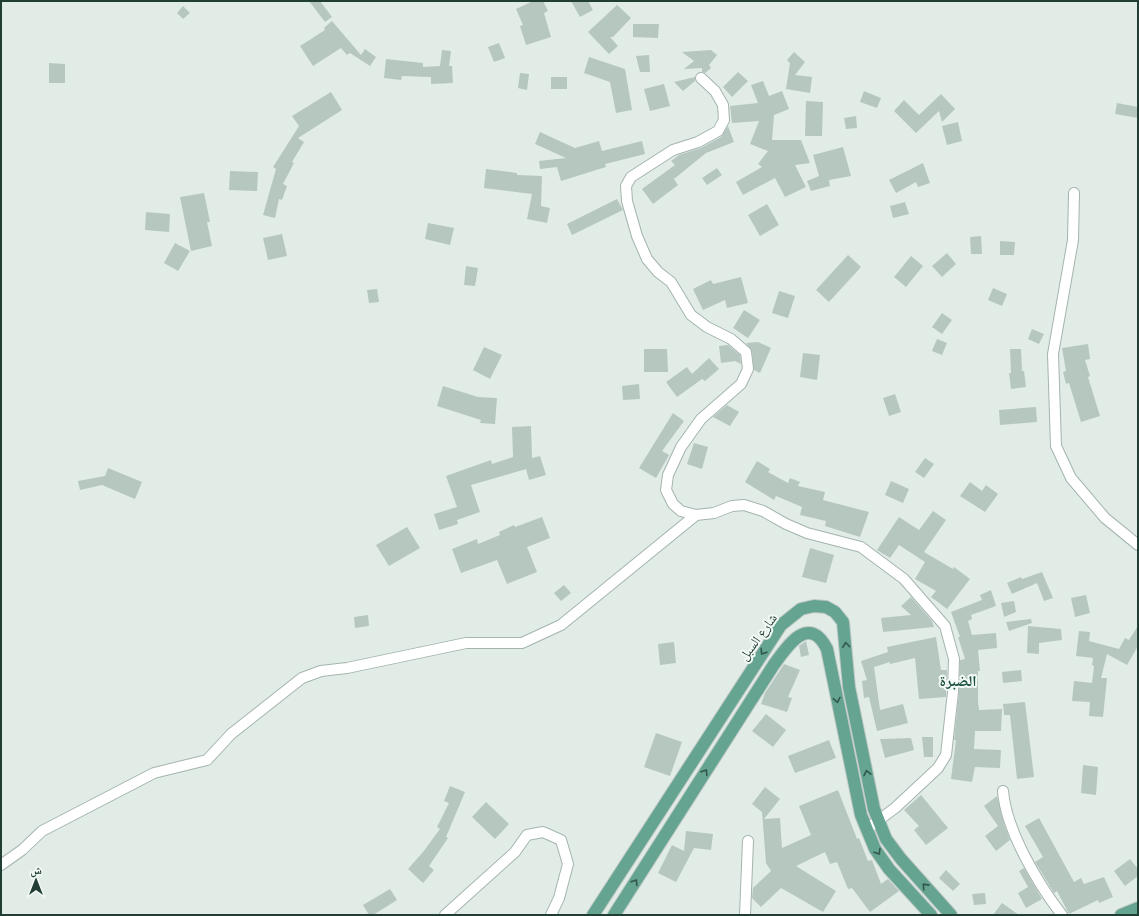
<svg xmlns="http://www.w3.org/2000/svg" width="1139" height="916" font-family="'Fira Sans','Noto Naskh Arabic',sans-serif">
<rect width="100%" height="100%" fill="#e1ece7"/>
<g fill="#b6c7c0">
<path d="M309 1H320L332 17 325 22Z"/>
<path d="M533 1H543L548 11 544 13 551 37 526 45 520 26 523 25 516 9Z"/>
<path d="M571 1H588L593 10 580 17Z"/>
<path d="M617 5 631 18 613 37H610L618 46 609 54 588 32Z"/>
<path d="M183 6 190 13 183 19 177 13Z"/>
<path d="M332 21 361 55 365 49 376 57 370 66 350 53 347 55 341 48 313 66 300 46 325 30 324 28Z"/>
<path d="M633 24H659L658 38 633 37Z"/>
<path d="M499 43 505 58 494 62 488 47Z"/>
<path d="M442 50 451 51 449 66H452L453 83 431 84V77L402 76 401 80 384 78 386 59 423 63V67L440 66Z"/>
<path d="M711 50 717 55 709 65 711 68 705 73 702 72V68L684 69 694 61 682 52Z"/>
<path d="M794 52 805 62 795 75 812 77 810 93 786 89 790 63 787 60Z"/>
<path d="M649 55 650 72H640L636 56Z"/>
<path d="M589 57 625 69 632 110 616 113 610 82 584 73Z"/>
<path d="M49 63 65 64V83H49Z"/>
<path d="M738 72 748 81 732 97 723 87Z"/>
<path d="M520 73 529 74 527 90 518 88Z"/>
<rect x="551" y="77" width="16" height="12"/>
<path d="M695 77V81L683 91 674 82Z"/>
<path d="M763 81 769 96 782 91 789 109 774 115 772 140H801L810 163 795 165 806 187 785 197 775 178 743 195 736 182 762 167 758 164 768 151 750 144 759 121 732 123 730 106 758 103 751 85Z"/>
<path d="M664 84 670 106 650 111 644 89Z"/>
<path d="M864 91 881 98 877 108 860 102Z"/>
<path d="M331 92 342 110 298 138 304 142 292 162 294 163 283 184 287 186 282 200 279 199 275 218 263 215 276 169 273 167 299 126 292 116Z"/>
<path d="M941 94 955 109 942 122 939 111 916 133 894 111 904 100 919 115Z"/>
<path d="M806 101 823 102 822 136H805Z"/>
<path d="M1117 103 1138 107V118L1115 114Z"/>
<path d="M856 116 857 128 846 129 844 118Z"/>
<path d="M958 122 962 141 947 145 942 126Z"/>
<path d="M728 126 734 142 706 153 674 179 678 185 653 204 642 189 675 165 671 161 679 155 701 148 721 137Z"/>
<path d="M540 132 575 148 599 141 602 151 642 141 645 154 605 164 606 167 561 181 557 167 540 169 539 161 566 158 535 144Z"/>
<path d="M843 147 851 176 829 180 830 186 811 191 807 181 819 176 813 155Z"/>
<path d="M923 163 930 183 918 187 916 182 896 193 889 180Z"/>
<path d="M717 168 722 175 707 185 702 178Z"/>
<path d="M486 169 517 173V175L542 176 541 206 550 208 547 223 527 219 532 194 484 188Z"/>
<path d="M230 171 258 172 257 191 229 190Z"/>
<path d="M204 193 210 222H207L212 246 191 251 180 197Z"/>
<path d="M617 199 623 210 572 235 567 224Z"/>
<path d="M905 202 909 214 893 218 890 206Z"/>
<path d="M767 204 779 225 760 236 748 215Z"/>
<path d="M146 212 170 214 169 232 145 230Z"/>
<path d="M428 223 454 228 450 245 425 239Z"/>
<path d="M282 234 287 256 268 260 263 238Z"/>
<path d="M981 236 982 254H971L970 237Z"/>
<path d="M1000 241 1015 242 1014 255H1000Z"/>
<path d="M175 243 190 251 178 271 164 263Z"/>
<path d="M947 253 956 264 942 277 932 266Z"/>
<path d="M848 255 861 267 829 302 816 290Z"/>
<path d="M911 256 923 266 906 287 894 277Z"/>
<path d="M466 266 478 268 475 286 464 285Z"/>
<path d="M741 277 748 303 727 308 725 300 703 310 693 289 711 280 713 284Z"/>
<path d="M993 288 1007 294 1002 306 988 300Z"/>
<path d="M377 289 379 302 369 303 367 290Z"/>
<path d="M779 291 795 296 788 318 772 313Z"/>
<path d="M744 310 760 320 748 338 733 328Z"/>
<path d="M942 313 952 320 942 334 932 327Z"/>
<path d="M1032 329 1044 334 1039 344 1028 339Z"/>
<path d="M937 339 947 343 942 355 932 351Z"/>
<path d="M758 342 771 348 760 373 754 370 752 351 746 343Z"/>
<path d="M1088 344 1090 359 1085 360 1090 376 1088 377 1100 416 1081 422 1069 383 1066 384 1063 372 1066 371 1062 348Z"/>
<path d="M728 345 740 355 741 364 735 361 721 363 719 346Z"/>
<path d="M484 347 502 355 490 379 473 370Z"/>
<path d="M644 349H667L668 372H644Z"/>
<path d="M1010 349H1021L1022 371H1024L1026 387 1011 389 1009 373H1011Z"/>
<path d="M803 353 820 355 817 380 800 377Z"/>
<path d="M709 358 719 369 705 381 702 379 677 397 666 382 687 367 692 374Z"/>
<path d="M639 384 640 399 623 400 622 386Z"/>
<path d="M443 386 478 397 497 398 495 424 480 423 481 420 437 406Z"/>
<path d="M895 394 901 412 889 416 883 398Z"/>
<path d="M727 405 739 412 730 426 713 417Z"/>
<path d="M1036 407 1037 422 1000 425 999 410Z"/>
<path d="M673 413 684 421 662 451 669 455 656 478 639 468Z"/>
<path d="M531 426 532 458 540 456 546 475 529 480 526 469 471 485 480 512 457 520 458 524 439 530 434 514 457 507 446 476 491 460 492 464 513 457 512 427Z"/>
<path d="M694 443 708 447 702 469 687 464Z"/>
<path d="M925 458 934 464 924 478 915 472Z"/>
<path d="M757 461 770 469 768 472 788 483 790 478 800 482 798 486 825 492 823 500 869 512 860 537 825 526 826 521 800 515 802 507 776 496 774 500 745 482Z"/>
<path d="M108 468 142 482 135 499 102 485 80 490 78 481 105 476Z"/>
<path d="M891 481 909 489 903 503 885 495Z"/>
<path d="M970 482 982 491 986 485 998 494 985 512 960 496Z"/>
<path d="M933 511 946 520 924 552 953 569 954 567 970 579 947 609 931 597 936 591 915 579 925 562 899 545 890 558 877 550 899 517 919 530Z"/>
<path d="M542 517 550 538 527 547 537 572 507 584 497 560 461 573 452 549 477 539 478 544 500 535 499 532 514 525 515 527Z"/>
<path d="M407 527 420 548 389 566 376 545Z"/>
<path d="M810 548 834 555 826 583 802 577Z"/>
<path d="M1042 572 1053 598 1044 601 1037 583 1012 594 1007 583 1021 577 1022 579Z"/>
<path d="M564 585 571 593 561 601 554 593Z"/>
<path d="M991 590 996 606 971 615 972 619 968 621 972 635 996 633 997 648 978 650 980 671H978V701L979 710 1002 709 1001 731H975L974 749 1001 750 1000 768 975 767 972 782 951 779 956 740H954L959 693 960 660 965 659 958 637H960L951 612 982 600 980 595Z"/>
<path d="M1086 595 1090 613 1075 617 1071 598Z"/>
<path d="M911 597 932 621 934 627 883 632 881 618 911 615 901 606Z"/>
<path d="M1014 601 1016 612 1004 617 1001 603Z"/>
<path d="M368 615 369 626 355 628 354 617Z"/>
<path d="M1031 619 1032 623 1009 631 1006 622Z"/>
<path d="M1028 626 1061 629 1062 640 1039 643V654L1027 653Z"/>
<path d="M1138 626V646L1127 665 1107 654 1101 678H1107L1103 717 1089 716 1090 702 1072 701 1074 681 1092 683 1094 666 1092 665 1093 658 1076 656 1079 631 1090 632 1089 641 1119 649 1125 638 1129 640Z"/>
<path d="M936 637 941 670H947L946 697 919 699 915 658 890 664V662L874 667 880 710 903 704 908 723 877 731 869 697 864 698 862 681 867 680 861 661 888 652 887 647Z"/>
<path d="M806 641 809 655 801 657 799 646Z"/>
<path d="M674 642 676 663 660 665 658 644Z"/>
<path d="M784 664 800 670 788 697 792 698 787 712 761 704 765 693Z"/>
<path d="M1021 670 1022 681 1003 683 1002 672Z"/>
<path d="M1025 702 1034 777 1017 779 1010 715H1004L1003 704Z"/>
<path d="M766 714 786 730 773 747 752 731Z"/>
<path d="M656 733 682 742 670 776 644 767Z"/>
<path d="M922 737H933V757H924Z"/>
<path d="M911 738 914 750 885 758 880 739Z"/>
<path d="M829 740 836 758 795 773 788 756Z"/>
<path d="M1083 765 1098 767 1096 795 1081 793Z"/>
<path d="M450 786 465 792 446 837 448 838 429 866 434 870 423 883 408 869 423 852 440 829 437 827 449 803 444 801Z"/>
<path d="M765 787 780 799 764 819 780 818 782 848 811 835 799 806 838 790 857 839 859 838 868 861 872 860 881 884 888 879 899 891 870 912 852 888 848 889 837 862 830 864 825 852 796 866 836 891 823 912 781 888 761 907 752 898 753 888 771 871 766 863 762 812 752 804Z"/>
<path d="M921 795 948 828 926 845 914 830 919 826 904 810Z"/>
<path d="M997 796 1004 824 1010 840 996 851 985 836 998 826 984 806Z"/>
<path d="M486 802 509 824 495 839 472 817Z"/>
<path d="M1039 818 1074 882 1081 878 1084 884 1104 877 1113 897 1099 903 1098 900 1069 914 1057 891 1054 893 1035 862 1043 857 1025 826Z"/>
<path d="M686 831 713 834 711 850 694 848 676 882 658 873 672 845 684 851Z"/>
<path d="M1130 859 1138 869V876L1125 886 1114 871Z"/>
<path d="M1024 868 1042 899 1026 908 1018 893 1028 887 1019 871Z"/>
<path d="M946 870 960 884 953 891 939 878Z"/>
<path d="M390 889 397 900 373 915H369L363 905Z"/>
<path d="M985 893 986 904 974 905 972 894Z"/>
<path d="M1002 903 1019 915H993Z"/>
</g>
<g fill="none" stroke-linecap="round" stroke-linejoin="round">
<defs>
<g id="street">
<path d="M701 78 715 91 723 105 724 120 718 131 698 142 673 150 631 177 626 186 627 201 637 236 647 259 658 272 671 282 691 315 707 327 731 339 746 352 748 369 741 384 701 419 681 447 668 475 666 490 673 504 681 511 696 515 714 513 732 506 744 505 763 511 786 524 807 533 861 547 904 579 945 626 954 659 953 692 946 755 938 768 895 808 867 829"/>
<path d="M1074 193 1073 240 1053 354 1056 446 1071 478 1105 518 1138 545"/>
<path d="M1003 791C1006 830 1038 884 1062 915"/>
<path d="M1 865 22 850 42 831 154 773 207 760 231 734 302 678 321 671 347 668 466 643H522L561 625 696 515"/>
<path d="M445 915 515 852 527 835 543 832 561 840 568 864 559 898 551 915"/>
<path d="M745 915 748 841"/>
</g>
<g id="primary">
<path d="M593 915 781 625 801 609 814 606 826 607 835 612 843 622 849 687 874 809 886 839 901 859 951 915"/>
<path d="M614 915 773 666C787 646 809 613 827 649L861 815 875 849 889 869 931 915"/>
<path d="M1121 915 1138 908"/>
</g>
</defs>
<use href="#street" stroke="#a4b4ae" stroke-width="12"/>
<use href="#primary" stroke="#c1c9c6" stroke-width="14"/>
<use href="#street" stroke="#fff" stroke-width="10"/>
<use href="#primary" stroke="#64a490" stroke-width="12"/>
</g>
<defs><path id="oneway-chevron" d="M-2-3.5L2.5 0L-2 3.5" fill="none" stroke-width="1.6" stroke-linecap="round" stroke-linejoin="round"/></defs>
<g stroke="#32584c">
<use href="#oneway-chevron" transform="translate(846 645) rotate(-95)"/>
<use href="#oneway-chevron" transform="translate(763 652) rotate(123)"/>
<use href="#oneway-chevron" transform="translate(837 700) rotate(79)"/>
<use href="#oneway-chevron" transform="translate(705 772) rotate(-58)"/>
<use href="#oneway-chevron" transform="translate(867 773) rotate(-102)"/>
<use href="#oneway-chevron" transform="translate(878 852) rotate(58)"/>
<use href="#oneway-chevron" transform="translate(635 882) rotate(-58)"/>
<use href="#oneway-chevron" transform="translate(925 886) rotate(-132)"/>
</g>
<g text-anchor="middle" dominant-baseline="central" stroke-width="4" stroke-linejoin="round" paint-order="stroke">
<g font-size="13" fill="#213e35" stroke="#f2f9f5">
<text transform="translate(758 637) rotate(-54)">شارع السبل</text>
</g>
<g font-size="15" font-weight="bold" fill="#1c5141" stroke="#f2f9f5">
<text x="958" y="681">الضبرة</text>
</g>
</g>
<rect width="1139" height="916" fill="none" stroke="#213e35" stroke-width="4"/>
<g transform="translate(36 880)" stroke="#f2f9f5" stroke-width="3" paint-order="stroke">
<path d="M0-3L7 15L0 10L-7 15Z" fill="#213e35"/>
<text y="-6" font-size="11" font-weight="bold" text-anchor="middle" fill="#213e35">ش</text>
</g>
</svg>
